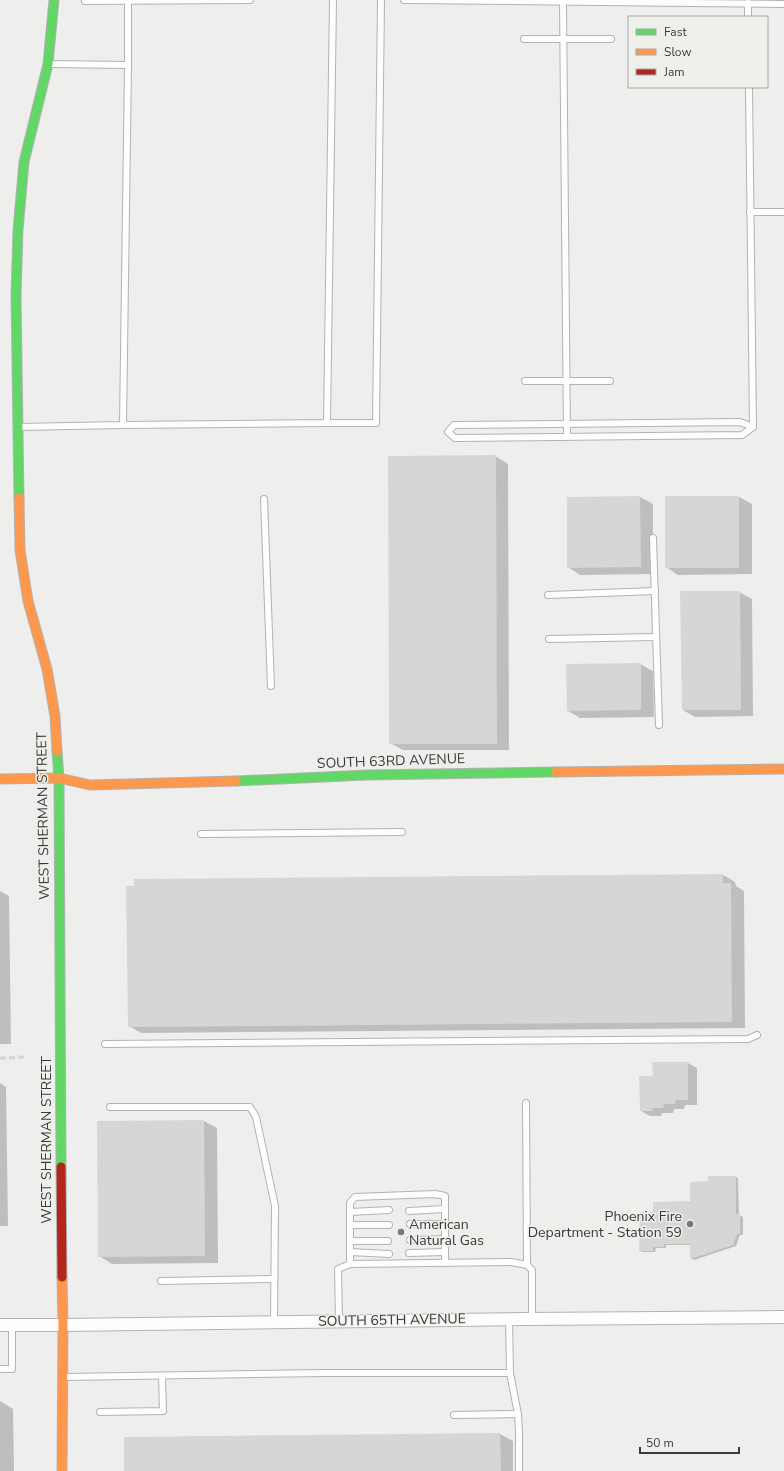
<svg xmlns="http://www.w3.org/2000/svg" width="784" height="1471" font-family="'Nunito Sans',sans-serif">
<rect width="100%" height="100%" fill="#eeefed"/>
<g fill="#0003">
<path d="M495 456 508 464 509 750H403L390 743Z"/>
<path d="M640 497 653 504V574L580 575 568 567V498Z"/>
<path d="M739 497 752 504V574L678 575 666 567Z"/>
<path d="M739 592 752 599 753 716 695 717 683 710Z"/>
<path d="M640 664 653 671 654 717 580 718 568 711Z"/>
<path d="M723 875 735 882 736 886 744 891 745 1028 141 1033 129 1026Z"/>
<path d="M0 891 9 896 11 1044H0Z"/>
<path d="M688 1063 697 1068V1105H685L684 1109H674L673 1113H662L661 1116H650L641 1111 654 1077Z"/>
<path d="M0 1083 6 1087 8 1226H0Z"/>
<path d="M204 1121 217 1128 218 1263 112 1264 99 1256Z"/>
<path d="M736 1177 738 1178 739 1215 743 1217V1235H740L736 1246 694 1260 691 1258V1245H666V1248H656L655 1252H643L640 1251 654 1213 691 1202 709 1182Z"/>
<path d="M0 1401 13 1409 14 1471H0Z"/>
<path d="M500 1434 513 1441V1471H125V1438Z"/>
</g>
<g fill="#d6d7d5">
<path d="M496 455 497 744H389L388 456Z"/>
<path d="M640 496 641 567 567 568V497Z"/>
<rect x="665" y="496" width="74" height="72"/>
<path d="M680 591H740L741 710H682Z"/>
<path d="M641 663V710L567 711 566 664Z"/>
<path d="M723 874V883H731L732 1022 128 1027 126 886H134V879Z"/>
<path d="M652 1062H688V1100H676L675 1104H664L663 1108H653L652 1111H640L639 1076H653Z"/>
<path d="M204 1120 205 1256 98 1257 97 1121Z"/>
<path d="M708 1176H736V1214H740V1234H737L733 1245 690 1259V1244H664V1247H653V1251H639L640 1212H653V1202L690 1201V1182L708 1181Z"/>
<path d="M500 1433 501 1471H124V1437Z"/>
</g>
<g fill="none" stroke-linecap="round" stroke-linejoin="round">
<defs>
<g id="lane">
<path d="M404 0 784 4"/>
<path d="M85 1 250 0"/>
<path d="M128 1V65"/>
<path d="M563 2 567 437"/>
<path d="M748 3V17"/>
<path d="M524 39H611"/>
<path d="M749 87 753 427"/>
<path d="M750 212H784"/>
<path d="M525 381H610"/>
<path d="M740 422 753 427 742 435 455 438 448 432 454 425Z"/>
<path d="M327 423H376L381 0"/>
<path d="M123 425 327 423 333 0"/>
<path d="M18 427 123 425 128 65 50 64"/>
<path d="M264 499 271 686"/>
<path d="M653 538 659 725"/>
<path d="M548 595 655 591"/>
<path d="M549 639 656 637"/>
<path d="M201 834 402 832"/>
<path d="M105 1044 748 1039 757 1035"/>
<path d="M526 1103 527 1265"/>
<path d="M110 1107H250L256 1117 275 1206 274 1322"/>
<path d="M409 1211 445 1209"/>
<path d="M350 1212 389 1210"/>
<path d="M410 1224H446"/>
<path d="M350 1225H389"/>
<path d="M410 1240 446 1239"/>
<path d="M350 1241H388"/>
<path d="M350 1252 389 1254"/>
<path d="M409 1253 445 1252"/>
<path d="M350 1264V1203L355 1197 435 1194 445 1196V1263"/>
<path d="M161 1281 274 1279"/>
<path d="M339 1321 338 1269 350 1264 511 1262 527 1265 532 1270V1319"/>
<path d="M0 1369H12V1325"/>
<path d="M510 1373 518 1414 519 1432V1471"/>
<path d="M64 1377 324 1373H510L509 1319"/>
<path d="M100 1412 163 1411 162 1376"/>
<path d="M454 1415 518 1414"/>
</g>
<path id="street" d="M0 1325H63L525 1319 784 1317"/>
<g id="fast">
<path d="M19 498 16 295 18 230 24 162 48 64 54 0"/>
<path d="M57 751 59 778 61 1167"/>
<path d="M236 781 367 775 556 772"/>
</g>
<g id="slow">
<path d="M19 498 20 550 28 601 47 669 55 716 57 751"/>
<path d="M556 772 784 769"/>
<path d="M0 779 59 778 90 785 236 781"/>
<path d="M62 1277 63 1325 62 1471"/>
</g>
<path id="jam" d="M61 1167 62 1277"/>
</defs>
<use href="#lane" stroke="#b2b3b2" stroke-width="8"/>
<use href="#street" stroke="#b2b3b2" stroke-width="14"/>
<use href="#fast" stroke="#b2b3b2" stroke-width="11"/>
<use href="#slow" stroke="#b2b3b2" stroke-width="11"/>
<use href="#jam" stroke="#b2b3b2" stroke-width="11"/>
<use href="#lane" stroke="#fcfdfc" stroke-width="6"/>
<use href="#street" stroke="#fcfdfc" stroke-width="12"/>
<use href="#fast" stroke="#63d668" stroke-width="9"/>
<use href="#slow" stroke="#ff974d" stroke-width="9"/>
<use href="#jam" stroke="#b3261e" stroke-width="9"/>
<path stroke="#d5d6d4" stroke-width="3" stroke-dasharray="6 3" stroke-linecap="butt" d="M0 1058 25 1057"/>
</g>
<g fill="#797a78" stroke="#eef0ec" stroke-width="1.5">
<circle cx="690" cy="1224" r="4"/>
<circle cx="401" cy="1232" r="4"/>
</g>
<g text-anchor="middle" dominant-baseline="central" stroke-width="3" stroke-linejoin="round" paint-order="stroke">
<g font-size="14" fill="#3a3b39" stroke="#eef0ec">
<text transform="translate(391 761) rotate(-2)">SOUTH 63RD AVENUE</text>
<text transform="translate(43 816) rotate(-91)">WEST SHERMAN STREET</text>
<text transform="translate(46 1140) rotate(-90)">WEST SHERMAN STREET</text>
<text transform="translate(392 1320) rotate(-1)">SOUTH 65TH AVENUE</text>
</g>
<g font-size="14" fill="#3a3b39" stroke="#eef0ec" text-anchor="end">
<text x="682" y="1216">Phoenix Fire<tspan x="682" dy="16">Department - Station 59</tspan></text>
<text x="409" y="1224" text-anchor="start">American<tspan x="409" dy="16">Natural Gas</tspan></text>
</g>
</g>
<rect x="628" y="16" width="140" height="72" fill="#eef0ec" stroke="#a6a8a4"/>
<rect x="636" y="29" width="20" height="6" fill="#63d668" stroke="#a6a8a4"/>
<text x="664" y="36" font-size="12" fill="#3a3b39">Fast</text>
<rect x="636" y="49" width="20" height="6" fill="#ff974d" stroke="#a6a8a4"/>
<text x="664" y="56" font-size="12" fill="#3a3b39">Slow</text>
<rect x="636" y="69" width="20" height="6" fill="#b3261e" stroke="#a6a8a4"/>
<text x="664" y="76" font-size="12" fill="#3a3b39">Jam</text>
<path d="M640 1447v6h99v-6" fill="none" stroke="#3a3b39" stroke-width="2"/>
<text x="646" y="1447" font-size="12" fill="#3a3b39" stroke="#eef0ec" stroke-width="3" paint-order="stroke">50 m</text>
</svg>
